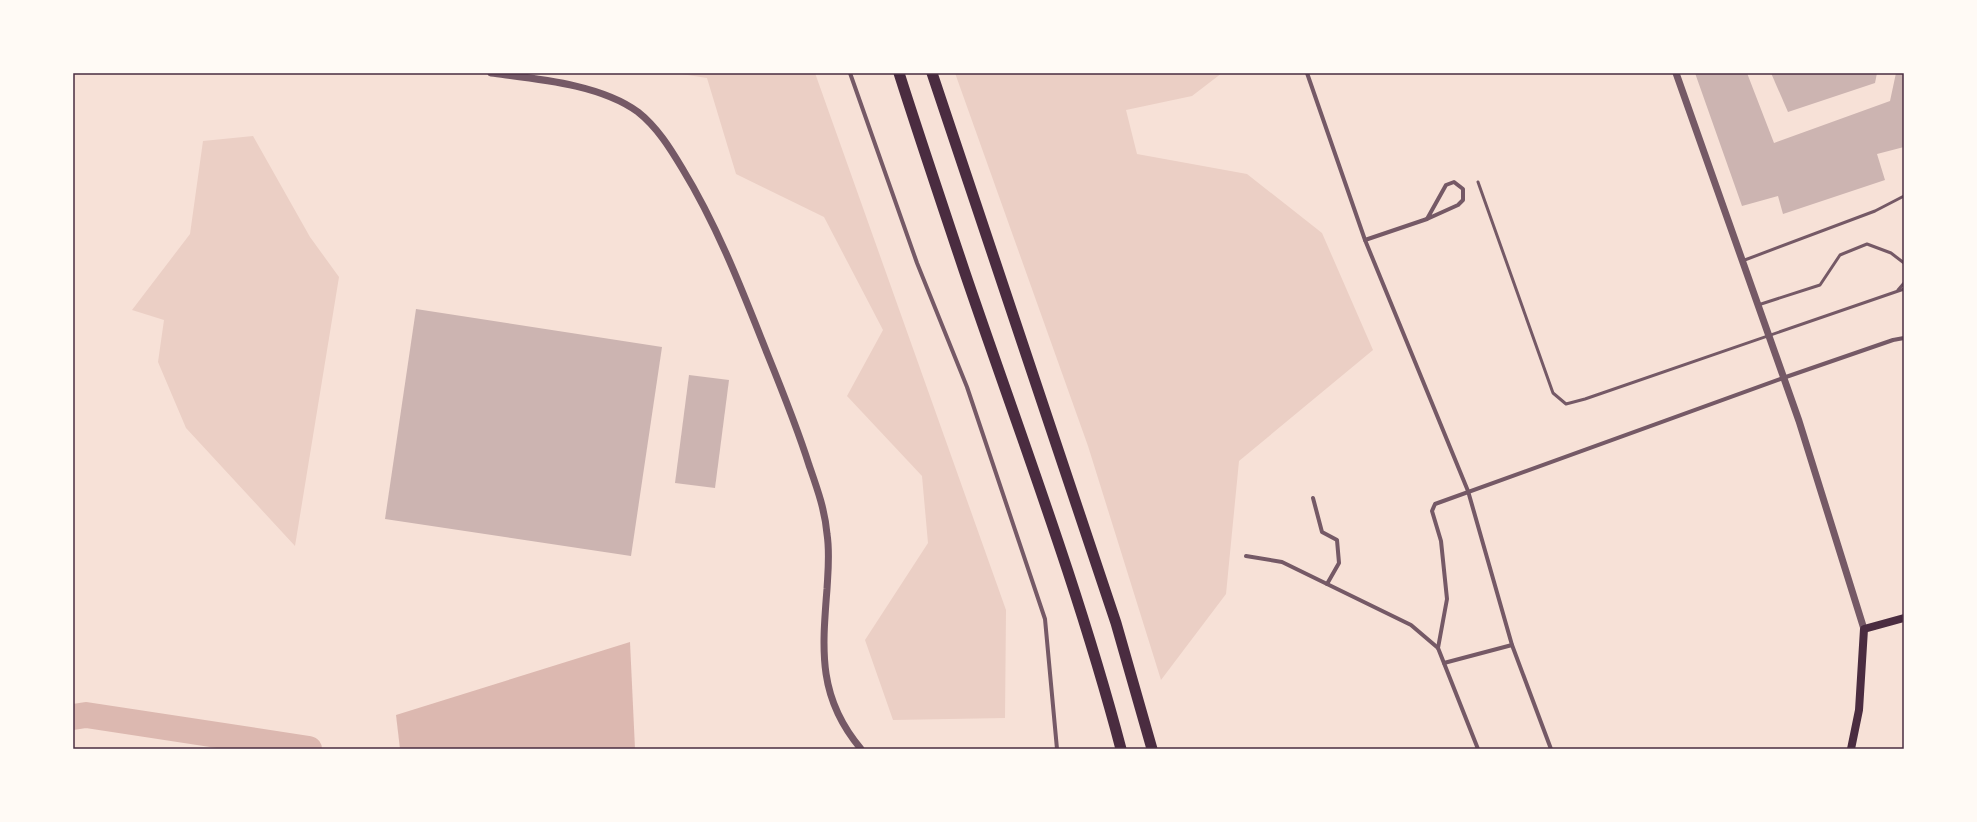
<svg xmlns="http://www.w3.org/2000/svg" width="1977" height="822" font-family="'Titillium Web',sans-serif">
<rect width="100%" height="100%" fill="#f7e1d7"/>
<g fill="#ebcfc5">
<path d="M675 73H815L1006 610 1005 718 893 720 865 640 928 543 922 476 847 396 883 330 824 217 736 174 707 78Z"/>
<path d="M955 73H1222L1192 96 1126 110 1137 154 1247 174 1322 233 1373 350 1239 461 1226 594 1161 680 1088 446Z"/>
<path d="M253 136 310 237 339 277 295 546 186 428 158 362 164 320 132 310 190 234 203 141Z"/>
</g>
<path fill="#dcb8b0" d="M630 642 635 749H400L396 715Z"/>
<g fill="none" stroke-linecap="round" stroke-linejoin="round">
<path stroke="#dcb8b0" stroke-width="26" d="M73 717 86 715 309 749"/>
</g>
<g fill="#ccb4b1">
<path d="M1695 73H1747L1774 143 1890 101 1896 73H1904V147L1877 154 1885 180 1783 214 1778 196 1742 206Z"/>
<path d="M1771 73H1877L1875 83 1788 112Z"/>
<path d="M416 309 662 347 631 556 385 519Z"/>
<path d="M689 375 729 380 715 488 675 483Z"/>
</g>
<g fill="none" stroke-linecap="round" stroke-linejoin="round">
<g stroke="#755966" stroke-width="3">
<path d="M1478 182 1553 393 1566 404 1585 399 1904 289"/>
<path d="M1742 261 1875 211 1904 196"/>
<path d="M1898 290 1904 283"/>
<path d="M1758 305 1820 285 1840 255 1867 244 1891 253 1904 263"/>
</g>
<g stroke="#755966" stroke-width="4">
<path d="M850 73 917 263 967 387 1045 619 1057 749"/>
<path d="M1307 73 1365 240 1468 491 1512 645 1551 749"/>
<path d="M1454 182 1463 189V200L1458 205 1427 219 1446 185Z"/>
<path d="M1365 240 1427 219"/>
<path d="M1313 498 1322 532 1337 540 1339 563 1327 584"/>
<path d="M1246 556 1282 562 1411 625 1438 648 1478 749"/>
<path d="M1438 648 1447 599 1441 541 1432 511 1435 504 1783 378 1893 340 1904 338"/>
<path d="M1444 663 1512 645"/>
</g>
<g stroke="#755966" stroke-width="7">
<path d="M491 73C537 79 600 84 638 112 657 127 670 148 682 168 718 227 742 290 767 353 782 390 797 427 809 465 817 488 825 510 827 534 830 553 828 571 827 589 822 652 818 698 861 749"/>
<path d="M1676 73 1799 421 1864 629"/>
</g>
<path stroke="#4a2c40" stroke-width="8" d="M1851 749 1859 710 1864 629 1904 618"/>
<g stroke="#4a2c40" stroke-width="11">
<path d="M899 73C920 139 942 204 964 270 1018 429 1078 586 1121 749"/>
<path d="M932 73 1116 623 1152 749"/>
</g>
</g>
<rect width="1977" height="822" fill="none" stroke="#fffaf5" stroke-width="148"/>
<rect x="74" y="74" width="1829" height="674" fill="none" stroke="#4a2c40" stroke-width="1.5"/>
</svg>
